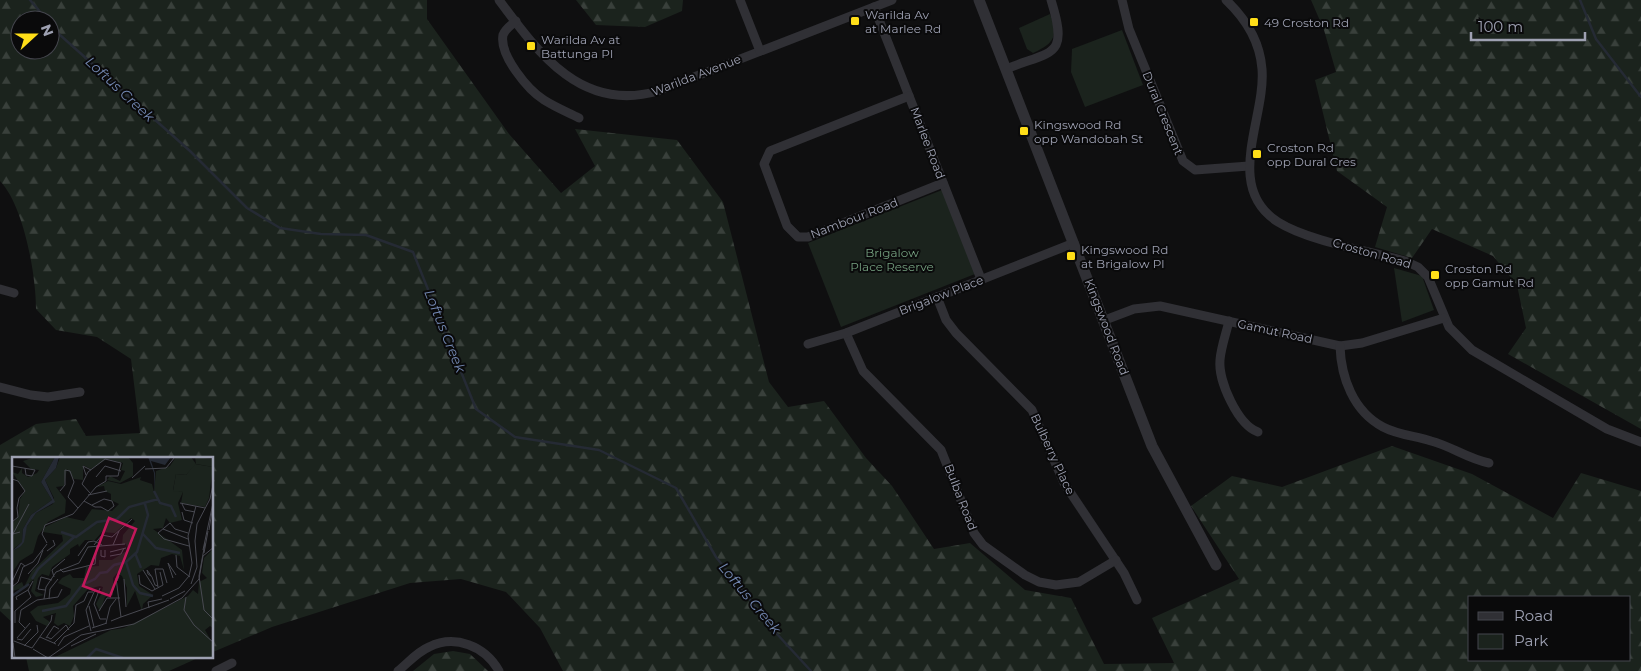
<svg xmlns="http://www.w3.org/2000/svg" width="1641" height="671" font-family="Montserrat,sans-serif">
<defs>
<pattern id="forest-firs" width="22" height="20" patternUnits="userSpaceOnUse" patternTransform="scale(1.25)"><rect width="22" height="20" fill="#1b231d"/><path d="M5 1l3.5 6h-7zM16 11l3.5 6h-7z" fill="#39403b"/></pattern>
</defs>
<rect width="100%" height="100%" fill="#0f0f10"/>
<g fill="url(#forest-firs)" fill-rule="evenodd">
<path d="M0 0H427V19L509 134 561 193 595 166 575 129 677 140 723 202 769 382 788 407 824 401 866 458 892 486 934 549 970 543 1025 590 1071 598 1104 664 1174 663 1152 618 1239 579 1191 506 1232 476 1282 487 1392 446 1472 474 1553 518 1581 473 1641 491V671H563L540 628 506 592 461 579 410 583 272 627 213 652 212 458H14V624L0 611V445L36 424 76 419 86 436 140 433 131 359 97 337 56 330 36 309C36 275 24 206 0 181ZM20 20H50V50H20ZM1470 597H1630V660H1470Z"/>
<path d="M576 0H683L682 11 645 27 596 25Z"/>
<path d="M1311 0H1641V429L1508 354 1526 328 1517 285 1493 256 1432 229 1412 258 1375 247 1387 207 1337 171 1315 80 1336 72 1324 30Z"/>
<path d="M453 651 470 654 488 671H413L434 654Z"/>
<path d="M26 657H200L169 671H29Z"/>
</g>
<g fill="#1b231d">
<path d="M1050 14C1058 36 1055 43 1033 53L1027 49 1019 28Z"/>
<path d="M1122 30 1143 85 1085 107 1071 72 1072 49Z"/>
<path d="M942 190 975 274 841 327 808 243Z"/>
<path d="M1394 268 1422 276 1434 310 1402 322Z"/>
</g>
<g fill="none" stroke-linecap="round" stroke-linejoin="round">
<g stroke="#252a34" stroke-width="2.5">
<path d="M30 0 47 20"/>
<path d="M1580 0 1596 39 1641 97"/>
<path d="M50 24 60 35 190 151 247 208 280 228 321 234 366 235 413 252 476 409 515 437 599 450 676 488 716 557 777 634 811 671"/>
</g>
<g stroke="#303035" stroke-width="9">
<path d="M499 0C539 54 582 113 658 91L892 0"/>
<path d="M740 0 760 51"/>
<path d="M1122 0 1129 29 1183 161 1195 170 1249 166"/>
<path d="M1226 0C1246 19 1260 41 1262 69 1266 118 1223 187 1278 222 1308 241 1369 251 1405 261L1418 267 1428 277 1449 327 1472 350 1607 429 1641 442"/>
<path d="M874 7 981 279"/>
<path d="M516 21C511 25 505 29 503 35 499 55 528 90 544 100 555 107 567 112 579 118"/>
<path d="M1006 69C1053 50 1069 58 1051 0"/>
<path d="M909 96 770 151 764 164 787 226 798 237H808L943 183"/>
<path d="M0 289 14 293"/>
<path d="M937 297 946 320 956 333 1032 410 1064 483 1124 573 1137 600"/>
<path d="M1105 320 1134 309 1160 306 1340 346 1362 343 1444 318"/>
<path d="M1229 321C1226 334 1221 347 1220 360 1218 381 1238 425 1258 432"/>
<path d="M846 333 863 371 941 450 974 533 983 545 1025 575 1039 582 1056 585 1079 582 1116 560"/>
<path d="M808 344 846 333 1074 243"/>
<path d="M1340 346C1341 377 1353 411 1383 427 1398 435 1416 436 1431 441 1451 446 1468 459 1489 463"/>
<path d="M0 387 31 395 48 397 80 392"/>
<path d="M216 671 232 663"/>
<path d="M398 671C408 663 417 652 429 647 455 634 485 646 499 671"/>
</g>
<path stroke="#303035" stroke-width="11" d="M979 0 1152 446 1216 565"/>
</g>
<g fill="#ffde18" stroke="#0a0a0b" stroke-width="2">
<rect x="850" y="16" width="10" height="10" rx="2.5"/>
<rect x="1249" y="17" width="10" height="10" rx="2.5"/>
<rect x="526" y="41" width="10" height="10" rx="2.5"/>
<rect x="1019" y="126" width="10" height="10" rx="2.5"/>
<rect x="1252" y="149" width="10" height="10" rx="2.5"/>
<rect x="1066" y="251" width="10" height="10" rx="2.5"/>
<rect x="1430" y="270" width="10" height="10" rx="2.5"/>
</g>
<g text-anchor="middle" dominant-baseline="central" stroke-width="4" stroke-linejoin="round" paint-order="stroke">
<g font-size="12" fill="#9ea1b2" stroke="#0a0a0b" text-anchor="start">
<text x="865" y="14">Warilda Av<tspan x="865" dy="14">at Marlee Rd</tspan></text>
<text x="1264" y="22">49 Croston Rd</text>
<text x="541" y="39">Warilda Av at<tspan x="541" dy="14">Battunga Pl</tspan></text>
<text x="1034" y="124">Kingswood Rd<tspan x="1034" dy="14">opp Wandobah St</tspan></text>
<text x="1267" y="147">Croston Rd<tspan x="1267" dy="14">opp Dural Cres</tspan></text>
<text x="1081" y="249">Kingswood Rd<tspan x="1081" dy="14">at Brigalow Pl</tspan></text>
<text x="1445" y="268">Croston Rd<tspan x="1445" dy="14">opp Gamut Rd</tspan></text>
</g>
<g font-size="12" fill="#9ea1b2" stroke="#0a0a0b">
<text transform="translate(696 75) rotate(-21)">Warilda Avenue</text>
<text transform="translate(1163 113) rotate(68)">Dural Crescent</text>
<text transform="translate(928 143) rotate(69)">Marlee Road</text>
<text transform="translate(854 218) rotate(-21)">Nambour Road</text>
<text transform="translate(1372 253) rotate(16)">Croston Road</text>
<text transform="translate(941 295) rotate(-21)">Brigalow Place</text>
<text transform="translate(1107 327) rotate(69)">Kingswood Road</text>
<text transform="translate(1275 331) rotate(12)">Gamut Road</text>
<text transform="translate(1053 454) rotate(65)">Bulberry Place</text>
<text transform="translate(961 497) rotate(69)">Bulba Road</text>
</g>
<g font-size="12" fill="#749f7f" stroke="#0a0a0b">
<text x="892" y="252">Brigalow<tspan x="892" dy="14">Place Reserve</tspan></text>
</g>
<g font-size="14" font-style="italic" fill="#7287b1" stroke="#0a0a0b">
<text transform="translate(120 89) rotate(43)">Loftus Creek</text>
<text transform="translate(445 331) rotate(68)">Loftus Creek</text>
<text transform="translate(750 598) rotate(50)">Loftus Creek</text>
</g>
</g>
<g transform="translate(12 457)">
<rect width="201" height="201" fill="#0f0f10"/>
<path d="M23 0H43L29 25 40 43 19 58 11 72 10 85 0 93V67L6 60 8 42 13 34 0 15 6 17 10 11V16L16 20 25 16 27 13 19 12 11 4ZM48 0H116L121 6V19L108 26 95 23 98 19 108 24 113 14 109 13 111 6 95 2 79 12 71 8V23L62 22 55 12 52 29 44 30 54 43 53 56 36 65 26 79 21 96 8 104 0 116V94L8 90 15 69 24 56 41 47 42 41 33 23 44 11ZM164 0H179L184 7 174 18 164 17 161 33 171 35 166 46 170 63 158 66 154 61 151 71 141 72 170 93 172 113 168 99 160 97 149 101 147 109 139 108 125 117 127 129 141 138 131 147 130 154 123 134 115 149V131L110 119 105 116 101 121V138L93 140 88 154 84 147 89 137 91 130 88 129 76 132 61 149 62 159 58 169 52 166 46 169 42 166 44 156 31 160 38 165 35 169 24 164 18 155 26 149 46 146 58 137 59 132 46 126 50 121 58 117 61 121H72L74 110 87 109V103H100L116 93 114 87 110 88 111 78 123 64 119 61 103 76 90 75 83 83H73L67 90 66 87 58 92V97L40 110 37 119 30 117 26 121 23 134 32 138 24 140 19 134 22 122 3 138 8 132 0 134V130L10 125 12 130 20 114 51 84 50 78 31 75 33 70 54 60 72 64 80 52 100 54 107 47 99 43V37L93 34 92 29 85 30 96 24 109 27 129 20 128 23 140 27 142 35 144 14 158 9ZM201 92V171L198 169 193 173 201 187V201H41L99 173 112 171 176 139 181 133 186 137 187 125 195 121 190 116 192 101Z" fill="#1b231d"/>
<path d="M183 7 201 10 197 41 193 50 169 46 171 35 161 34 164 17 174 18Z" fill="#1b231d"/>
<path d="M183 0 201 2V10L184 7Z" fill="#1b231d"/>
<path d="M43 0H47L44 11 33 23 43 45 24 56 15 69 12 85 8 90 0 94 10 85 11 72 19 58 40 43 29 25ZM136 0H159L153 8 139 4 143 16 142 35V16Z" fill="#252a34"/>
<path fill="none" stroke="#252a34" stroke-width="2.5" d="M142 34 148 46 159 49 164 60M49 75 64 80 85 65 105 62 117 50 146 42M131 77 144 91 168 96M123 96 129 111M114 105 121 128 128 136 141 139M20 122 26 112 62 80M0 139 17 127M30 154 54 149 70 128 83 122 88 116 95 115 102 108 114 105 125 95 136 58 133 47M75 201 84 192 111 201"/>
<path fill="none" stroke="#484951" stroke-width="1" d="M0 9 23 13 20 19 14 18 13 11M133 12 154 11 163 0M74 18 71 9 79 13M84 20 93 9 109 14M120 21 133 9M0 22 6 24 13 34 7 41 5 51M62 25 56 40 66 51M48 34 53 28V13L58 14 62 25M76 38 95 34M72 44 83 50H89L96 54 102 49 100 44 92 42 80 48M168 46 193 51M170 47 173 53 183 55M170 55 172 63 181 66M0 65 6 60 5 51M151 72 176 82M197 73 200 54M8 75 1 77 17 47M176 76 163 72 158 66 146 76 152 82 177 89M183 84 185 67 198 42 202 23M35 86 30 77 33 68 61 57 84 30 94 24V19H106L109 6 93 2 76 15 70 27 78 36M193 86 187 119 192 153 202 163M82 88 90 78 100 80 120 62M101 88 107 74M89 93V99L93 100V93M191 93 201 46M35 94 43 88 41 83M98 95 114 91M192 96 196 74M164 98 165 110 178 120M66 99 76 85 82 84 90 88M98 99 109 97 112 91M48 112 51 115 83 107 85 88M131 113 143 132M16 117 26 106 31 93M127 118 128 127 140 134 151 128 148 115M139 119 136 117 135 113 140 120 143 128 146 129M42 120 40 113 53 102M161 121 156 106 164 118M112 122 114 150M0 125 9 106 13 109M179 127 185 110 183 84M0 130 6 125 11 110 21 105 35 87M146 130 143 112H151L155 126M88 131 82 147 88 162H94M33 133 26 132 29 120 40 123M150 139 167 131 177 119 180 106 176 79 184 49M174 140 172 153 182 168 202 186M32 142 34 130 44 115 67 106 76 90 113 87M37 142 38 132 46 122M158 142 173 134M5 143 4 140 16 133 21 124M77 149 82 170M137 151 136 145 150 142M87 154 95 141H108M109 160 157 143M99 164 109 160 104 121 107 119 105 124M3 166V154L19 140 16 133M94 166 98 150 104 142M13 171 7 165 9 153 25 143 46 140 50 132M80 171 95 166M79 174 74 153 83 133M28 180 44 187M35 180 39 182 54 168 57 173M5 181 18 166M34 181 42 169 47 172M5 182 10 183 19 172M2 184 20 191M1 186 3 201M42 186 62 166 64 148 72 144 76 135H81M12 189 26 175 25 168M46 189 52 180 77 169M59 189 84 177M20 191 39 164 40 158M21 192 36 201M36 201 69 178 122 167 170 141 187 122 191 99 202 90"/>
<path fill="#c2185b" fill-opacity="0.15" stroke="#c2185b" stroke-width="2.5" d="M97 61 124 72 98 139 71 129Z"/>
<rect width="201" height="201" fill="none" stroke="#9ea1b2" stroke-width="2.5"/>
</g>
<rect x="1468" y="596" width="162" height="65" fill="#0a0a0b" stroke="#45464e"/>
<rect x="1478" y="612" width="25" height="8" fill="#303035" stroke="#45464e"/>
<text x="1514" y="621" font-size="15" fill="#9ea1b2">Road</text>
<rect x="1478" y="634" width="25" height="15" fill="#1b231d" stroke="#45464e"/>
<text x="1514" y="646" font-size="15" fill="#9ea1b2">Park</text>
<g transform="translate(35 35) rotate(69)"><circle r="24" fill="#0a0a0b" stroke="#45464e"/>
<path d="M0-4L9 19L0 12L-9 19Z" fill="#ffde18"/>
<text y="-8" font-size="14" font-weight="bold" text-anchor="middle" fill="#9ea1b2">N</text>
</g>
<path d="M1471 32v8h114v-8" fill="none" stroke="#9ea1b2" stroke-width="2.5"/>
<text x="1478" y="32" font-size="15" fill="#9ea1b2" stroke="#0a0a0b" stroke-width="4" paint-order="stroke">100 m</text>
</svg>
